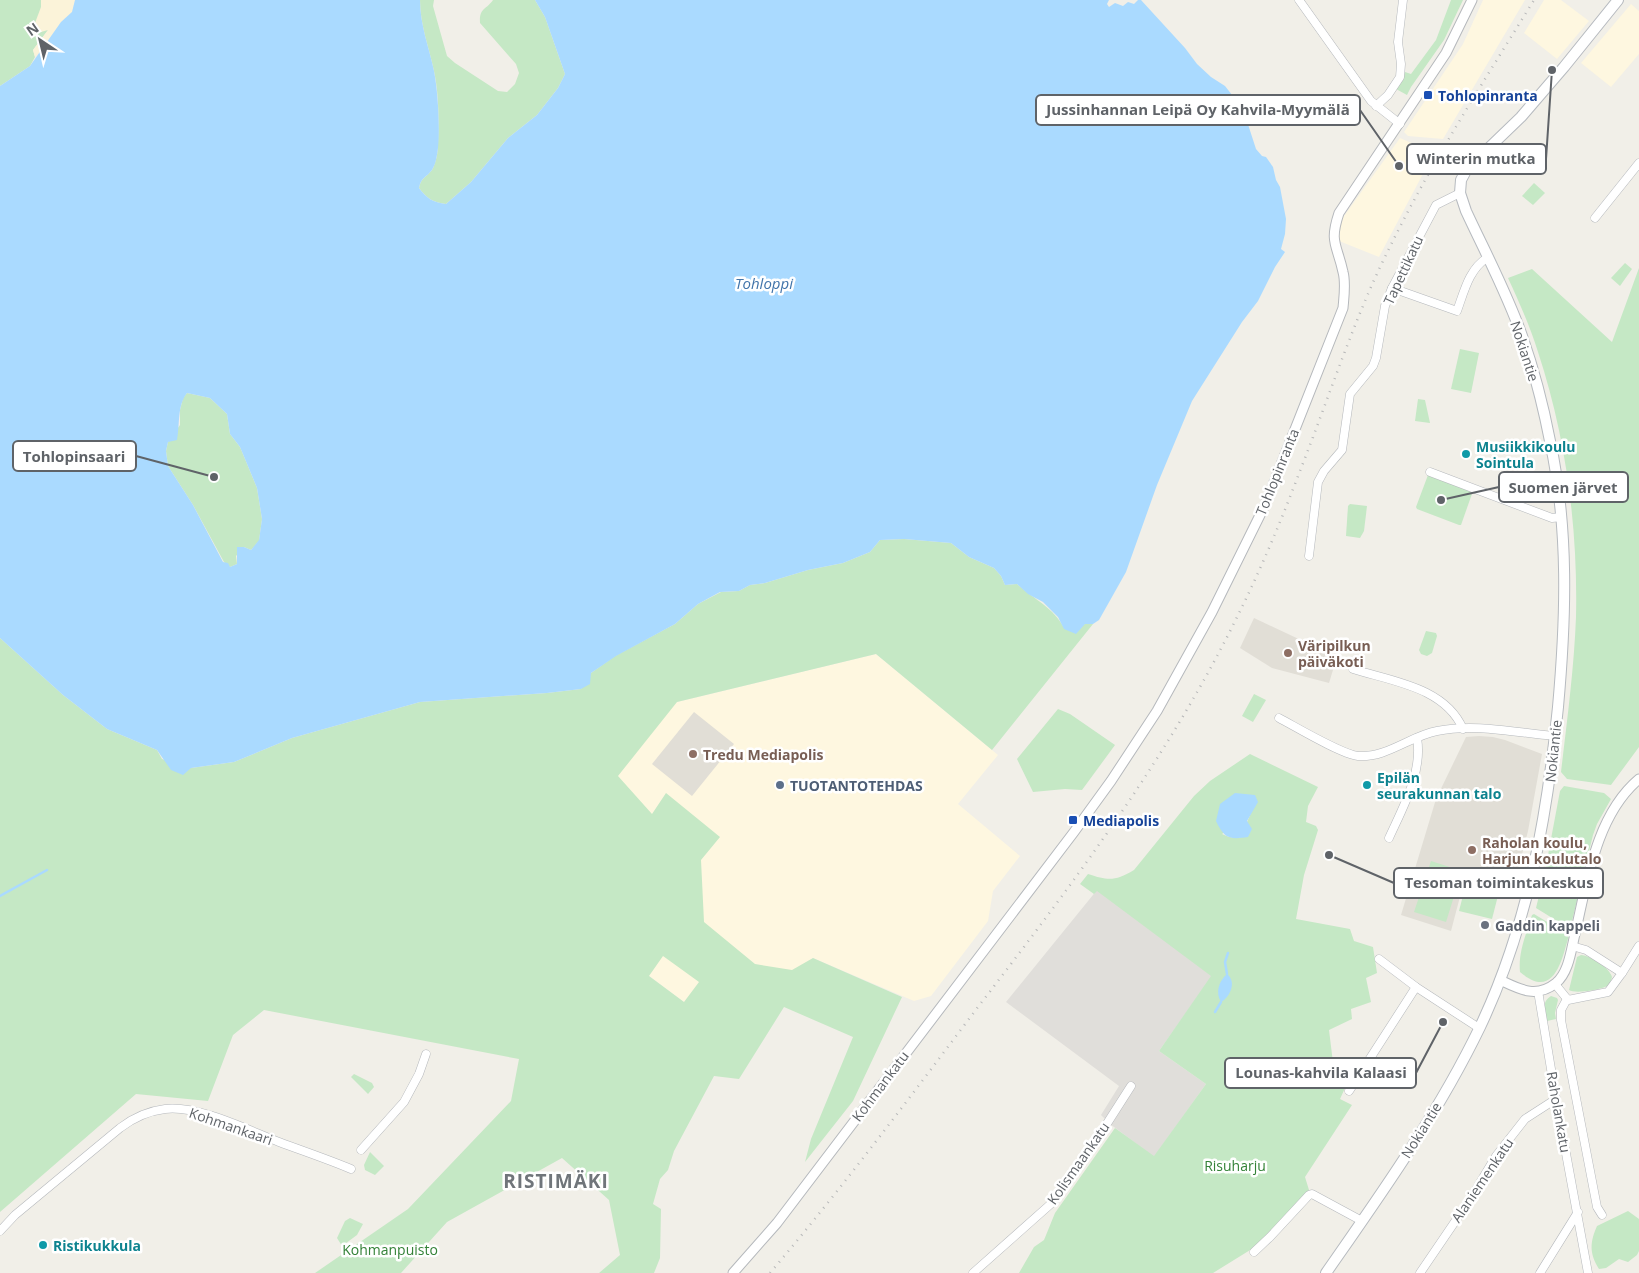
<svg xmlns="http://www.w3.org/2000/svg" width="1639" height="1273" font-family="'Open Sans',sans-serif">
<rect width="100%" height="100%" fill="#f1efe8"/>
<g fill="#fef7e0">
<path d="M1483 0H1525L1443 139 1408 136 1404 132 1463 44Z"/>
<path d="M1544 0H1561L1589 21 1557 59 1524 33Z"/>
<path d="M1631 4 1639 11V54L1611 87 1581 63Z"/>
<path d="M1400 138 1434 153 1379 257 1329 237Z"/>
<path d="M876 654 998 755 958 804 1020 856 993 891 988 921 931 996 914 1001 813 958 716 1026 601 940 551 802 677 702Z"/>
</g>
<path fill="#e0deda" d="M1097 890 1212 976 1159 1051 1206 1084 1154 1157 1110 1124 1101 1115 1119 1086 1006 1002Z"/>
<g fill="#e1ded6">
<path d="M1254 618 1337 657 1329 683 1272 668 1240 648Z"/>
<path d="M694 712 734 744 692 796 652 764Z"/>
<path d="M1479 736 1493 737 1505 740 1542 754 1528 831 1515 882 1467 870 1451 931 1401 915 1436 799 1466 737Z"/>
</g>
<g fill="#c5e8c5" fill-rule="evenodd">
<path d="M0 0H42L41 7 48 30 33 50 35 57 30 66 0 86Z"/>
<path d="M420 0H434L433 6 447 56 455 63 498 91 507 92 515 84 519 73 516 64 480 23C479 8 486 10 493 0H535L545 17 565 74 558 88 537 115 508 138 471 182 446 204C433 202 427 199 419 188 421 177 426 178 432 170 436 163 438 152 438 144 439 121 439 94 434 71 429 47 420 25 420 0Z"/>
<path d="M1451 0H1463L1444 40 1411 87 1407 95 1396 89 1405 72 1411 74 1436 40Z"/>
<path d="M1534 183 1545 193 1533 205 1522 196Z"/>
<path d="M1625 263 1632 269 1620 286 1611 278Z"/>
<path d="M1639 268V747L1611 785 1567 779 1561 772C1567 721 1574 669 1576 617 1578 528 1566 437 1538 352 1530 326 1519 302 1508 278L1532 269 1612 342Z"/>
<path d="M1460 349 1479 353 1471 393 1451 389Z"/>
<path d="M187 393 210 398 227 414 230 434 240 447 257 488 262 519 259 541 251 550 244 547 236 556 237 564 230 567 224 562 193 505 168 466 166 451 168 442 180 425V410L183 398Z"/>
<path d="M1418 399 1425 400 1430 423 1415 421Z"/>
<path d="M1428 475 1473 491 1461 525H1459L1417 509 1416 507Z"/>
<path d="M1350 504 1367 506 1364 531 1360 538 1346 536 1348 506Z"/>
<path d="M904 539 951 543 969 557 994 568 1001 576 1005 585 1017 584C1036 601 1052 606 1065 629L1085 624H1093L992 750 876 654 677 702 618 776 652 814 666 793 720 837 701 860 704 922 755 964 792 970 813 958 902 997 853 1101 805 1162 811 1139 853 1037 784 1007 739 1079 714 1076 674 1151 668 1170 660 1179 653 1204 661 1209 660 1258 654 1273H599L620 1255 609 1200 562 1158 447 1222 401 1273H315L408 1209 511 1101 519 1059 264 1010 233 1035 208 1101 136 1094 0 1212V638L63 695 107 729 157 750 162 759 191 768 234 762 292 738 420 702 547 693 581 689 591 673 615 656 675 624 698 604 721 592 739 591 750 585 765 583 808 570 843 563 870 552 880 540ZM663 956 699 982 684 1002 649 976Z"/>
<path d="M1426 631 1436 633 1437 636 1432 653 1427 656 1421 654 1419 650Z"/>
<path d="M1254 694 1266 700 1253 722 1242 716Z"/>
<path d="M1058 709 1070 714 1115 745 1082 790 1065 789 1033 792 1017 759Z"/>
<path d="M1250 754 1318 787 1308 806 1306 822 1316 826 1318 830 1304 875 1296 919 1350 929 1354 941 1373 947 1377 973 1366 978 1371 1002 1351 1009 1352 1019 1329 1030 1335 1079 1345 1088 1340 1099 1352 1105 1305 1177 1309 1190 1255 1247 1213 1273H1019L1034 1247 1044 1240 1055 1213 1115 1128 1154 1156 1206 1084 1159 1051 1211 976 1097 891 1094 894 1080 884 1088 874C1109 881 1115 881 1134 870L1194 796 1210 781ZM1251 813 1240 838 1229 837 1222 834Z"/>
<path d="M1564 786 1604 793 1611 799 1597 824 1593 835 1570 929 1536 908 1545 871 1560 791Z"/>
<path d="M1431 861 1462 871 1446 922 1414 912Z"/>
<path d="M1468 876 1501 884 1492 919 1459 911Z"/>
<path d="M1534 914 1569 935C1562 960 1554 1001 1520 972 1518 952 1526 935 1532 915Z"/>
<path d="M1581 955C1591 956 1609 967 1612 977 1611 981 1610 985 1605 987 1598 990 1575 994 1569 990L1577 957Z"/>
<path d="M1551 996 1557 998 1558 1000 1555 1013 1556 1019 1547 1021C1545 1011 1541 1002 1551 996Z"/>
<path d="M354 1074 372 1083 374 1087 368 1094 351 1077Z"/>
<path d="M370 1152 384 1166 375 1175 365 1170 364 1165Z"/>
<path d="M1628 1211 1639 1219V1251L1637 1255 1628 1262 1619 1259 1606 1268 1599 1269C1589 1253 1590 1242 1597 1226Z"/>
<path d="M350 1218 363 1224 357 1235 342 1246 337 1238 345 1221Z"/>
</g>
<path fill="#fbf3d9" d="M41 0H75L72 12 61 22 50 40 35 57 33 50 48 30 41 32 37 29 35 23 41 7Z"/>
<g fill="#aadaff" fill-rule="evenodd">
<path d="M75 0H420C420 25 429 47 434 71 438 91 440 128 438 148 437 155 436 164 432 170 426 178 421 177 419 188 427 199 433 202 446 204L471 182 508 138 537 115 558 88 565 74 545 17 535 0H1109L1107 4 1109 7 1115 3 1123 6 1128 2 1134 4 1138 0H1141L1185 48 1197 64 1211 77 1225 86 1243 109 1256 149 1262 156 1266 157 1273 167 1276 180 1280 187 1286 219 1285 234 1281 249 1285 252 1275 267 1258 301 1242 322 1192 401 1157 485 1126 572 1099 620 1093 624H1085L1076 634 1064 629 1058 617 1043 602 1028 594 1017 584 1005 585 1001 576 994 568 969 557 951 543 904 539 880 540 870 552 843 563 808 570 765 583 750 585 739 591 720 592 698 604 675 624 616 656 591 673 590 684 581 689 547 693 420 702 292 738 234 762 191 768 183 775 171 770 157 750 107 729 63 695 0 638V86L30 66 61 22 72 12ZM187 393 210 398 227 414 230 434 240 447 257 488 262 519 259 540 251 550 244 547H237V564L230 567 228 563 223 562 193 505 168 466 166 451 168 442 177 440C180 424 177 406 187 393Z"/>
<path d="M1235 793 1255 795 1258 802 1247 821 1252 829 1248 837C1229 840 1224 838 1216 821L1220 804Z"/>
<path d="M1227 974C1237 982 1230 997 1221 1002 1215 992 1219 981 1227 974Z"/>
</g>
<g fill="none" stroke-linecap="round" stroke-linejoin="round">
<g stroke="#aadaff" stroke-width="2.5">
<path d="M0 896 47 870"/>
<path d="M1227 974 1225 962 1228 953"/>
<path d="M1215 1012 1221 1002"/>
</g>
<defs>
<g id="minor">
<path d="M1299 0 1371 101 1400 124"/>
<path d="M1376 106 1388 95 1400 77 1401 64 1398 42 1403 0"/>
<path d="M1595 218 1639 163"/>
<path d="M1392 288 1457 311C1464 292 1469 269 1487 258"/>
<path d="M1430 472 1552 518 1562 517"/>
<path d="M1309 556 1318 482 1324 471 1342 450 1350 394 1373 366 1376 358 1385 306 1392 288 1436 205 1460 193"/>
<path d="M1353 669C1391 681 1445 687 1463 729"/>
<path d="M1279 718C1296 727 1341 754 1358 756 1387 758 1410 736 1437 731 1476 723 1517 733 1555 736"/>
<path d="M1389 838C1403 807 1423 772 1417 738"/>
<path d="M1379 959 1416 987 1479 1028"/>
<path d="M1622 973 1639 946"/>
<path d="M1555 984 1568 1000 1608 992 1622 973 1586 950 1572 946"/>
<path d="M1538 991 1556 1099 1588 1273"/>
<path d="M1567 999 1561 1010V1020L1597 1207 1602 1215"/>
<path d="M1349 1091 1416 987"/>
<path d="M361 1150 404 1102 419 1074 426 1054"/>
<path d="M0 1231 15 1215 120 1128C133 1118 148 1111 165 1109 198 1105 248 1130 279 1142 303 1151 327 1159 351 1169"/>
<path d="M1254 1252 1270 1237 1309 1195 1312 1194 1362 1221"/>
<path d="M973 1273 1053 1202 1092 1147 1131 1086"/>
<path d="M1420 1273 1469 1201 1496 1156 1525 1119 1556 1099"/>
<path d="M1540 1273 1578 1212"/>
</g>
<g id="tertiary">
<path d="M1500 980C1519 989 1536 999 1556 983 1569 972 1571 950 1575 934 1587 882 1596 815 1639 779"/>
<path d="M733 1273 777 1223 1074 832 1111 781 1157 711 1212 612 1265 505 1343 308C1344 296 1346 283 1343 272 1337 244 1329 243 1339 213L1446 53 1472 0"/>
</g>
<path id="secondary" d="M1326 1273C1381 1194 1438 1114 1480 1027 1528 926 1547 817 1558 707 1566 618 1569 529 1550 441 1543 405 1534 370 1522 336 1507 293 1485 252 1466 211L1460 193 1461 180 1467 169 1521 117 1564 67 1618 0"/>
</defs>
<use href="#minor" stroke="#b5b8bc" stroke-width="9"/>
<use href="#tertiary" stroke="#b5b8bc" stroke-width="11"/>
<use href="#secondary" stroke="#b6babf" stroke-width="12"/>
<use href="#minor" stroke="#fff" stroke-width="8"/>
<use href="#tertiary" stroke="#fff" stroke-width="9"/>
<use href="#secondary" stroke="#fff" stroke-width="10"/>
<path stroke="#b6b7b8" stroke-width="2.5" stroke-dasharray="1 6" stroke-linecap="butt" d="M770 1273C843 1187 910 1097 978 1007 1068 890 1157 772 1225 641 1253 587 1277 532 1298 476 1323 413 1344 349 1371 287 1416 186 1476 94 1534 0"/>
</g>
<g fill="#1a4fb4" stroke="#fff" stroke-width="2">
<rect x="1423" y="90" width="10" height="10" rx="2.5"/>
<rect x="1068" y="815" width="10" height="10" rx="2.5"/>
</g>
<g fill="#0f9aa8" stroke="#fff" stroke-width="2">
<circle cx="1466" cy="454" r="5"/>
<circle cx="1367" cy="785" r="5"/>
<circle cx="43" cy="1245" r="5"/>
</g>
<g fill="#8d6e63" stroke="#fff" stroke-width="2">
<circle cx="1288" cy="653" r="5"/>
<circle cx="693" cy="754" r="5"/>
<circle cx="1472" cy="850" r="5"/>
</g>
<circle fill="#5c6f8a" stroke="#fff" stroke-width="2" cx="780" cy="785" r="5"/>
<circle fill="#6b7280" stroke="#fff" stroke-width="2" cx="1485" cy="925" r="5"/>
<g text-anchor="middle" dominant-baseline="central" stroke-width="5" stroke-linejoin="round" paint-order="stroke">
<g font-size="14" font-weight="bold" fill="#164399" stroke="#fff" text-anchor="start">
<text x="1438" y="95">Tohlopinranta</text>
<text x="1083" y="820">Mediapolis</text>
</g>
<g font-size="14" fill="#5f6368" stroke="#fff">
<text transform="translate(1403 270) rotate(-65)">Tapettikatu</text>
<text transform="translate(1525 351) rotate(72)">Nokiantie</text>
<text transform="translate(1277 472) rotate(-68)">Tohlopinranta</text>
<text transform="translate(1553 751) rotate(-84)">Nokiantie</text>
<text transform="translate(880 1086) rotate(-53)">Kohmankatu</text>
<text transform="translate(1559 1112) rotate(80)">Raholankatu</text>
<text transform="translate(231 1126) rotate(19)">Kohmankaari</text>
<text transform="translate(1421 1130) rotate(-58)">Nokiantie</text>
<text transform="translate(1078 1163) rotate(-55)">Kolismaankatu</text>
<text transform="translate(1482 1180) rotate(-56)">Alaniemenkatu</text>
</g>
<g font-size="14" font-weight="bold" fill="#0d838f" stroke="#fff" text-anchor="start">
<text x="1476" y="446">Musiikkikoulu<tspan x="1476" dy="16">Sointula</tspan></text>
<text x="1377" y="777">Epilän<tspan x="1377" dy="16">seurakunnan talo</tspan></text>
<text x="53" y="1245">Ristikukkula</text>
</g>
<g font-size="14" font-weight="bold" fill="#785e54" stroke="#fff" text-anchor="start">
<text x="1298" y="645">Väripilkun<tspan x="1298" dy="16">päiväkoti</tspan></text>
<text x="703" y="754">Tredu Mediapolis</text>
<text x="1482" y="842">Raholan koulu,<tspan x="1482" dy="16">Harjun koulutalo</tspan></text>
</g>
<g font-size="14" font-weight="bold" fill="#4e5e75" stroke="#fff" text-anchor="start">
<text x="790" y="785">TUOTANTOTEHDAS</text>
</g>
<g font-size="14" font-weight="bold" fill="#5b616d" stroke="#fff" text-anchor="start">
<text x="1495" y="925">Gaddin kappeli</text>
</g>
<g font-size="14" fill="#348238" stroke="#fff">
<text x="1235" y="1165">Risuharju</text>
<text x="390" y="1249">Kohmanpuisto</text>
</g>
<g font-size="15" font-style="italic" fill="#4174aa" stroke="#fff">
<text x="764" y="283">Tohloppi</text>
</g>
<g font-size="19" font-weight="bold" letter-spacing="1" fill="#70757a" stroke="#fff">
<text x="556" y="1181">RISTIMÄKI</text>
</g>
</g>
<path fill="none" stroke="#5f6368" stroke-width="2" d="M1399 166L1360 110M1552 70L1546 159M214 477L136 456M1441 500L1499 487M1329 855L1394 883M1443 1022L1416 1073"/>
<g fill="#5f6368" stroke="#fff" stroke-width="2">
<circle cx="1399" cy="166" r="5"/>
<circle cx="1552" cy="70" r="5"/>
<circle cx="214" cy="477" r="5"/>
<circle cx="1441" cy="500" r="5"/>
<circle cx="1329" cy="855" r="5"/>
<circle cx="1443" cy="1022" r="5"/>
</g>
<g fill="#fff" stroke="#5f6368" stroke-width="2">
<rect x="1036" y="95" width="324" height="30" rx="5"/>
<rect x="1407" y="144" width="139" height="30" rx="5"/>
<rect x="13" y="441" width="123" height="30" rx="5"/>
<rect x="1499" y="472" width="129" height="30" rx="5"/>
<rect x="1394" y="868" width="209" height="30" rx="5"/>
<rect x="1225" y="1058" width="191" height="30" rx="5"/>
</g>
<g font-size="15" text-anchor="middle" font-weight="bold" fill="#5f6368">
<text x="1198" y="115">Jussinhannan Leipä Oy Kahvila-Myymälä</text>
<text x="1476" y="164">Winterin mutka</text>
<text x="74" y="462">Tohlopinsaari</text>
<text x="1563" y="493">Suomen järvet</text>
<text x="1499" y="888">Tesoman toimintakeskus</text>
<text x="1321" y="1078">Lounas-kahvila Kalaasi</text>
</g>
<g transform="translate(40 40) rotate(325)" stroke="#ffffff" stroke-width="4" paint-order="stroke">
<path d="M0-4L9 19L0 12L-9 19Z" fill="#5f6368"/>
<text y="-8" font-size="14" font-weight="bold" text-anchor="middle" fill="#5f6368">N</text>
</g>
</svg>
